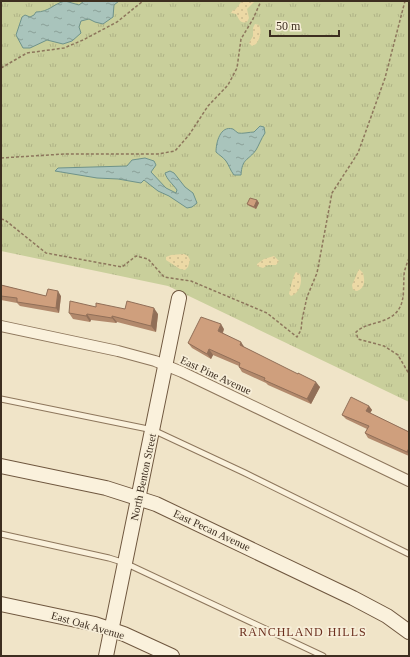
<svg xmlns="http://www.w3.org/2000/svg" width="410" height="657" font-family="'Times New Roman',serif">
<defs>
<pattern id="grass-tufts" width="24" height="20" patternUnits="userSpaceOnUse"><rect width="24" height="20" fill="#c9cf9b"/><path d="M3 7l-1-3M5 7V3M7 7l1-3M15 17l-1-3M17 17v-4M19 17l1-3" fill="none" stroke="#aeb285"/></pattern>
<pattern id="sand-dots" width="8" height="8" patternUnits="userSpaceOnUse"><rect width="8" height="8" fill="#ecd9a5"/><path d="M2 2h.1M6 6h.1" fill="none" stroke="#cbbb8e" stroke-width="1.8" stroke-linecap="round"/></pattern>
<pattern id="water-ripples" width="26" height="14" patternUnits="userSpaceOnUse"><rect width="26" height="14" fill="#a9c4bc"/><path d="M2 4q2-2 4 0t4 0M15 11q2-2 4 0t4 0" fill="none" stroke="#8ba098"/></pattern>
</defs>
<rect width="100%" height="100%" fill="#f0e4c8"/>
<path fill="url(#grass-tufts)" d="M1 1H409V402L168 286 1 251Z"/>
<g fill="url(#sand-dots)">
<path d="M242 1H255L247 9 249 18 247 22C240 24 239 19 236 14L231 13 233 10H235Z"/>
<path d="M255 24 259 25C262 31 260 39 256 44L252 46 249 43 253 36V28Z"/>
<path d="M184 254 188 256 190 260 188 267 185 270 180 269 166 260V257L171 255Z"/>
<path d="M274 256 279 261 276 265H268L263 268 257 266V264L264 259Z"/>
<path d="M359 269 363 273C365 281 365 288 357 291L353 290 352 285Z"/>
<path d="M296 272 300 274C303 282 299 294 291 296L289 294C290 289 293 276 296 272Z"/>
</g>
<g fill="url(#water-ripples)" stroke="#6f938a">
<path d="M65 1 79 5 84 1H119L114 5 113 17 103 24 95 22 89 19 81 21 79 27 81 33 72 41 63 44 47 40 30 48H23L16 35 22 17 25 15 30 17 34 15 36 12C49 12 53 4 65 1Z"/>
<path d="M260 126 264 127 265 133C261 139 259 145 256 150 248 161 242 158 241 175H234C230 170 229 165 226 161 223 157 219 155 216 152 216 143 220 125 233 129 235 130 236 132 238 133 242 134 250 132 254 132Z"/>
<path d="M145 158 154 161 156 165 151 172 166 188 176 193 177 190C173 184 167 180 165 173L170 171 174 173 185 187 193 193 197 203 192 207 187 208 169 196 158 191 144 180 141 183 118 179 97 178 55 171 58 168 127 166 132 160Z"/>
</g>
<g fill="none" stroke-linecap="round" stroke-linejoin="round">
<defs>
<g id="lane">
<path d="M1 399 153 430 245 473 409 554"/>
<path d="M1 534 109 558 125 563 323 656"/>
</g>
<path id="street" d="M1 326 118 351 155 361 182 372 409 481"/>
<g id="secondary">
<path d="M1 466 106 488 156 504 353 598 387 616 409 632"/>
<path d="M1 604 95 624 124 634 172 656"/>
<path d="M106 656 179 298"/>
</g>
</defs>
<use href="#lane" stroke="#8d765c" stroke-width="7"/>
<use href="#street" stroke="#8d765c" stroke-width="12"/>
<use href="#secondary" stroke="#6f573f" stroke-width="16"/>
<g stroke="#8d765c" stroke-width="1.5" stroke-dasharray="3 2" stroke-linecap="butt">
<path d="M1 68 27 53 64 48 83 40 117 22 143 1"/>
<path d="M1 158 64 154H158L175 151 189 135 208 106 228 85 237 68 241 39 253 19 261 1"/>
<path d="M1 219 5 220 46 253 122 267 136 256 148 259 164 277 191 281 267 313 297 337 301 330 302 320 307 297 317 273 332 193 358 153 385 78 405 1"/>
<path d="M409 258C407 264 404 270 404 276 403 294 406 310 387 319 376 324 365 324 356 332L358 339 384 346 398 355 409 374"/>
</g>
<use href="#lane" stroke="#faf1dc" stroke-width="5"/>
<use href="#street" stroke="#faf1dc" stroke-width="10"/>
<use href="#secondary" stroke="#faf1dc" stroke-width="14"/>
</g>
<g fill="#b2896c">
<path d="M257 200 259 203 256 209 249 206 247 204Z"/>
<path d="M1 285 46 296H61L59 313 20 306 17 303 1 300Z"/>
<path d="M125 309 158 314 156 332 117 322 116 323 91 320 90 322 73 319 69 313Z"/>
<path d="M224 329 223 333 244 347 320 387 311 404 268 385 266 383 242 372 239 367V366L213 355 211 359 192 348 188 343Z"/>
<path d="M369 406 372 410 370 413 409 432V456L368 438 365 433 367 429 346 419 342 415Z"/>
</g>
<g fill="#916f58">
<path d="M257 200 259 203 256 209 254 207Z"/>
<path d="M58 291 61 296 59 313 56 308Z"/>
<path d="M154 308 158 314 156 332 151 326Z"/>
<path d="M87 314 91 320 90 322 86 316Z"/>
<path d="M112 316 117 322 116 323 112 318Z"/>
<path d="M221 324 224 329 221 336 218 331Z"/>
<path d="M241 342 245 348 240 345Z"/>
<path d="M209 349 213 355 211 359 207 354Z"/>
<path d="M316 382 320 387 311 404 307 399Z"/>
<path d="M369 406 372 410 369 415 366 411Z"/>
<path d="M409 448V455L407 452Z"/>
</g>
<g fill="#cf9f7d" stroke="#916f58">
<path d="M250 198 257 200 254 207 247 204Z"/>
<path d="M1 285 46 296 48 289 58 291 56 308 17 302V298L1 296Z"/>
<path d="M70 301 96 307V303L125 309 127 301 154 308 151 326 112 316V318L87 314 86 316 69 313Z"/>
<path d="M201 317 221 324 218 331 241 342 240 345 298 374V373L316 382 307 399 264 380 265 378 239 367 240 363 209 349 207 354 188 343Z"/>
<path d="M351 397 369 406 366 411 409 432V448L407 452 365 433 369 426 342 415Z"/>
</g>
<g text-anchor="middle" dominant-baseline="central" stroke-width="3.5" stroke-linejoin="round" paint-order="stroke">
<g font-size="11" fill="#3d2e20" stroke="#f7eed8">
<text transform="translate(216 375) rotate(25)">East Pine Avenue</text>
<text transform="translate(143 477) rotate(-78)">North Benton Street</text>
<text transform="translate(212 530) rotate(25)">East Pecan Avenue</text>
<text transform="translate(88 625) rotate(16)">East Oak Avenue</text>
</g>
<g font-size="12" letter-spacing="1" fill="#6b2e1e" stroke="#f7eed8">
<text x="303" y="632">RANCHLAND HILLS</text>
</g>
</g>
<rect width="410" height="657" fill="none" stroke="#3d2e20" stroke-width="4"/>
<path d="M270 30v6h69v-6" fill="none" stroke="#3d2e20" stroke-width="2"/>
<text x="276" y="30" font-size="12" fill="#3d2e20" stroke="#f7eed8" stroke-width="3" paint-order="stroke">50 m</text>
</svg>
